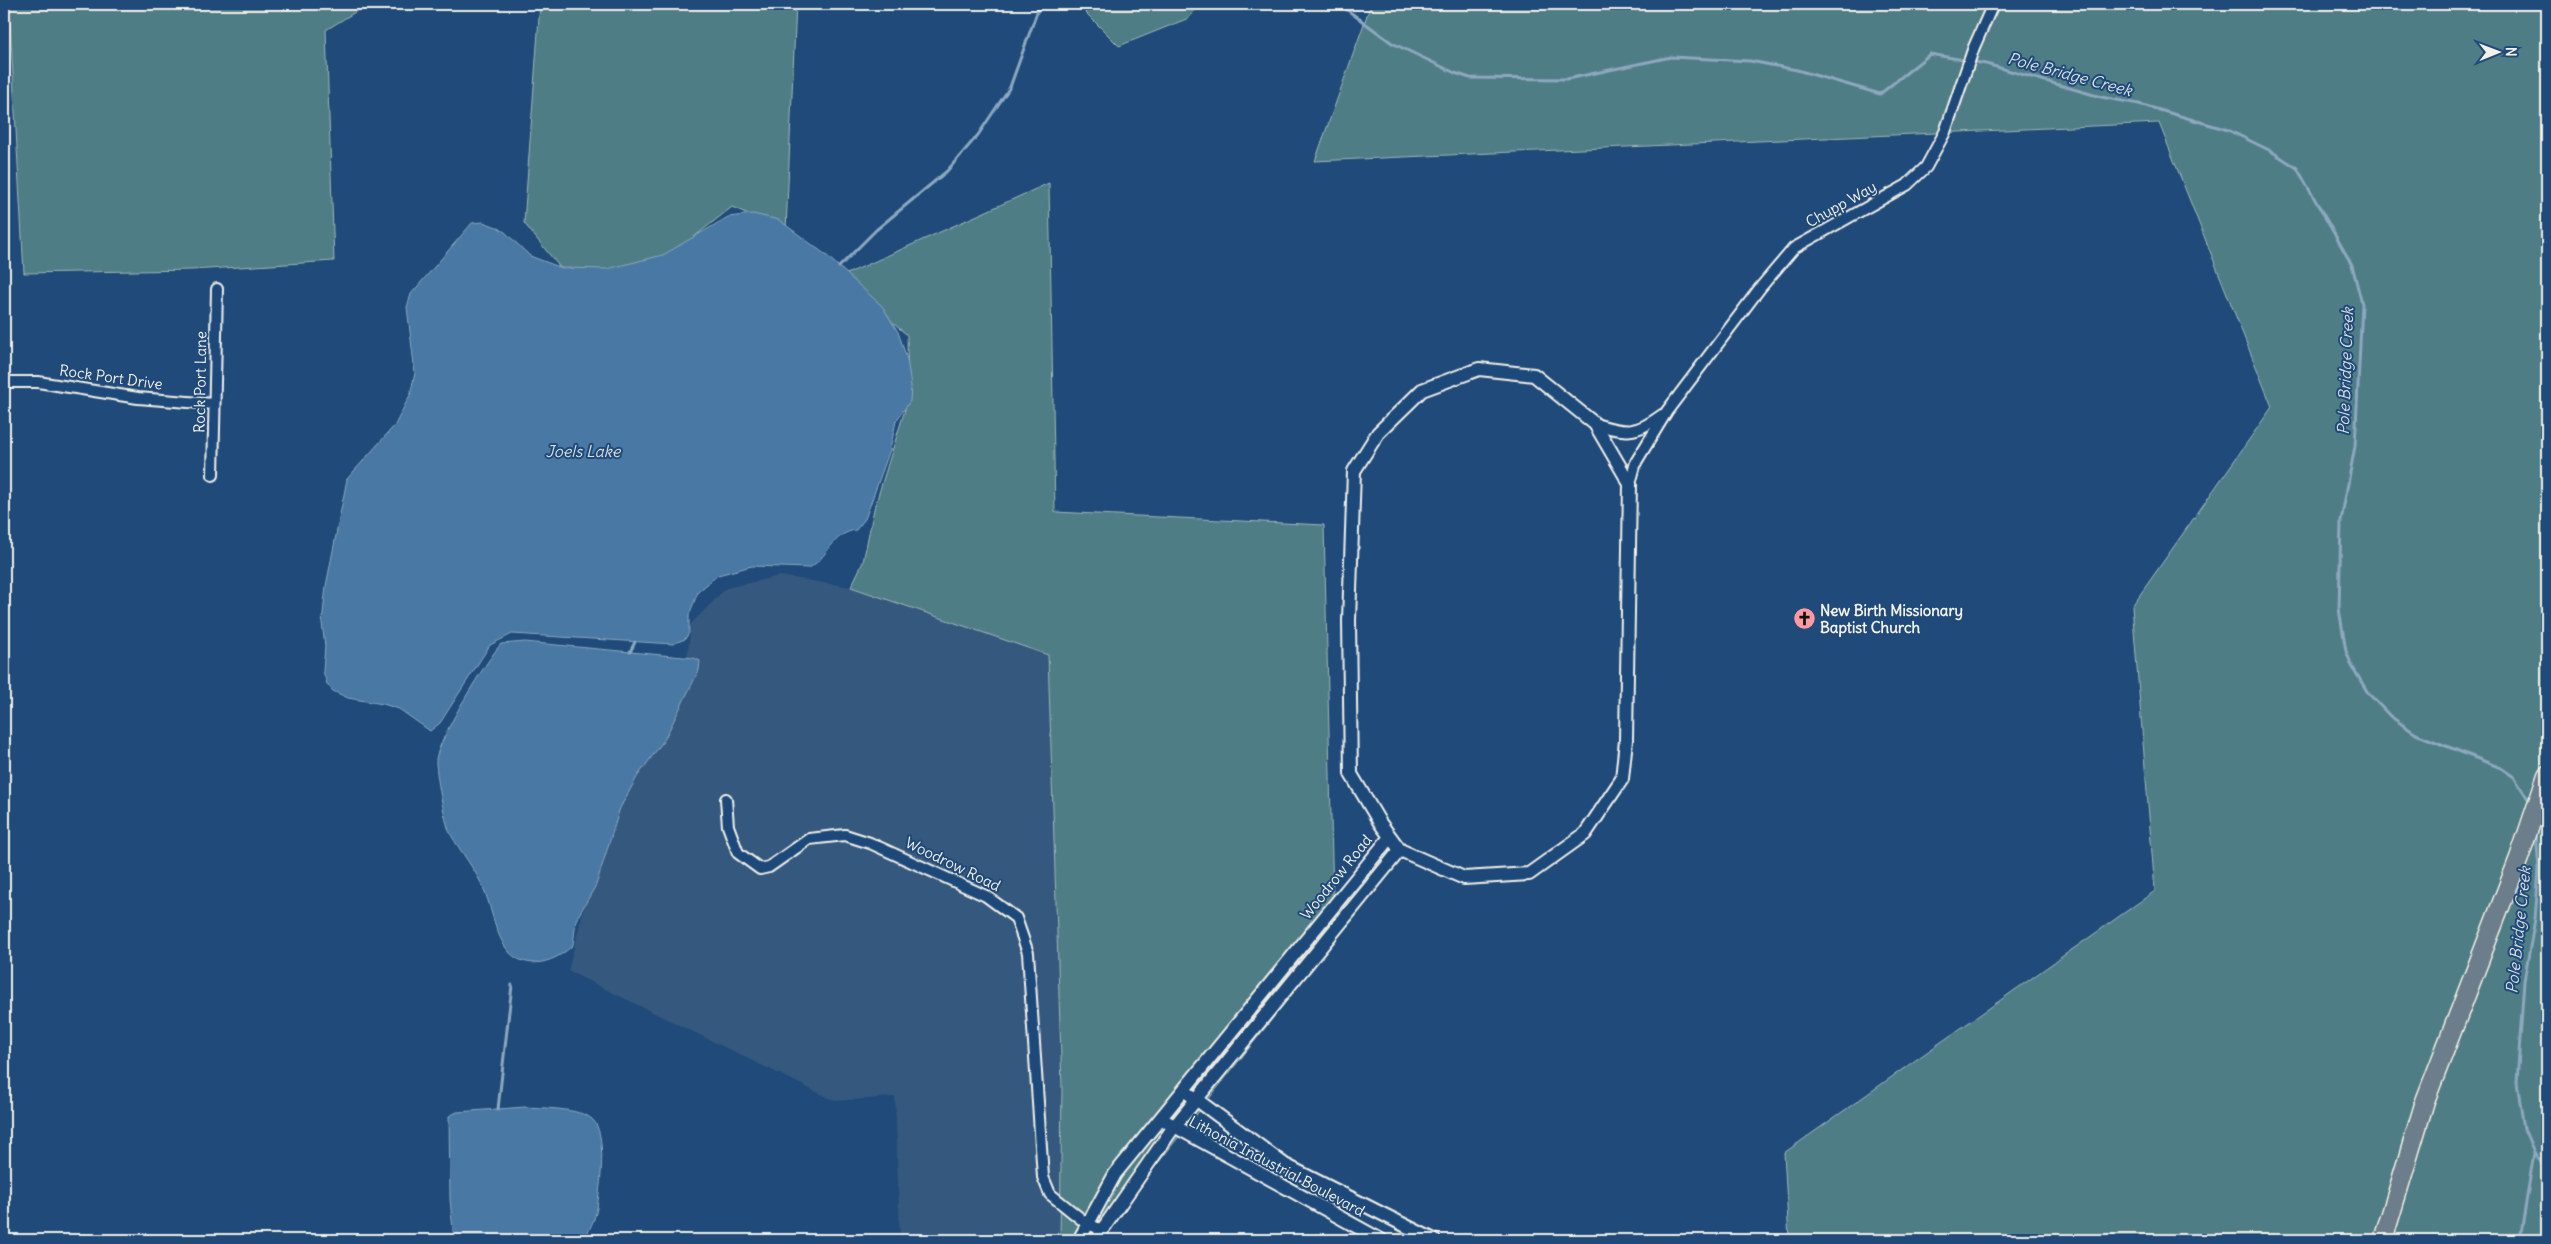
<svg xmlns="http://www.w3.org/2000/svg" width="2551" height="1244" font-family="Delius,sans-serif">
<rect width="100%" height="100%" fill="#1f4a7a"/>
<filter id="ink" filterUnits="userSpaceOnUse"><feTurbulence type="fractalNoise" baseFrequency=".02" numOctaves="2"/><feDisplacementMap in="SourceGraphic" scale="10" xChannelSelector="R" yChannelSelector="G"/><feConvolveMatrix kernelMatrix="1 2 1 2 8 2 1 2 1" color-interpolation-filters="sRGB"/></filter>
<g filter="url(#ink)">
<path fill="#36587e" d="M780 576 851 587 1048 655 1062 1088 1060 1240H900L895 1097 835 1101 568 971 607 817 686 666 691 624 726 588Z"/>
<g fill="#507d86" stroke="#a2b7b7">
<path d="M9 4H368L326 30 334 261 192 270 24 273Z"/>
<path d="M540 4H796L786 230 732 207 662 262 566 275 524 223Z"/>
<path d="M1077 4H1200L1189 18 1119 46Z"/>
<path d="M1371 4H2547V1240H1789L1784 1153 2155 891 2132 606 2272 407 2159 123 1315 161Z"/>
<path d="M1049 183 1055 512 1324 525 1334 941 1097 1240H1060L1062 1088 1048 655 851 587 863 562 874 509 908 400 907 335 840 277Z"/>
</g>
<g fill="#4878a4" stroke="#8da8bf">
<path d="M753 214 779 220 826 255 882 306 898 332 907 359 911 386 910 401 896 421 890 450 865 519 856 530C832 533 828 558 809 568L752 566 718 575 698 592 689 615V633L685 639 673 644 512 634 490 645 440 723 430 731 399 709 383 704 348 698 333 691 327 684 323 671 325 646 322 623 326 586 347 479 395 425 410 395 415 373 407 307 411 294 472 223 483 222 497 227 505 232 530 256 562 268 607 269 663 255 728 217Z"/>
<path d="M525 642 694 658 700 661 699 670 664 740 637 777 620 808 596 885 576 920 573 945C557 961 528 972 509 952 496 937 492 910 485 892 477 871 461 853 450 833 445 823 435 770 436 759 440 736 486 661 501 644Z"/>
<path d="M525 1107C542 1108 579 1108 592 1119 608 1133 600 1188 597 1208 595 1220 589 1230 584 1240H454L450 1200 449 1116 457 1112Z"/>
</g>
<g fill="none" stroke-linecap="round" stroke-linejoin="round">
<g stroke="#8da8bf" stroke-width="3">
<path d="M1339 4 1392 43 1455 73 1470 78 1567 79 1671 57 1750 61 1797 70 1880 94 1930 54 1986 64 2101 97 2139 104 2228 130 2271 151 2297 168 2352 265 2362 304 2355 446 2341 521 2339 609 2346 651 2352 666 2368 693 2390 716 2416 734 2501 768 2514 777 2530 802"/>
<path d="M839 267 876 230 947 171 978 135 1010 87 1040 4"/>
<path d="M630 652 635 642"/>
<path d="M2536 833 2539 869 2535 919 2524 981 2517 1082 2524 1129 2534 1152 2547 1172"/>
<path d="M498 1109 512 985"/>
<path d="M2520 1240 2534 1153"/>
</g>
<defs>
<g id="minor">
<path d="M4 382H38L138 398 213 404"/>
<path d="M1595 424C1626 433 1635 435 1662 415"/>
<path d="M213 475 217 289"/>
<path d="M1630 484 1636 462 1667 411 1760 288 1794 248 1907 185 1926 167 1945 132 1974 47 1993 4"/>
<path d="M726 799 728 826 738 853 760 869 769 867 809 839 845 835 870 843 986 896 1016 918 1028 953 1043 1177 1050 1194 1086 1223 1102 1230"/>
</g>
<g id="tertiary">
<path d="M1479 369 1534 375 1595 424 1630 484 1626 740 1622 779 1585 834 1529 874 1464 878 1400 850 1380 823 1351 774 1349 621 1354 471 1378 433 1422 390Z"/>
<path d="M1189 1094 1285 1165 1434 1240"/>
<path d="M1167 1122 1381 1240"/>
<path d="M1079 1240 1115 1174 1390 837"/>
<path d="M1098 1240 1102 1230 1173 1128 1400 850"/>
</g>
<path id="motorway" d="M2383 1240 2425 1101 2519 858 2547 775"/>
</defs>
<use href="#minor" stroke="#f4f1e8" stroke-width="14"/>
<use href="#tertiary" stroke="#f4f1e8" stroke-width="16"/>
<use href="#motorway" stroke="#f4f1e8" stroke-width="21"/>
<use href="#minor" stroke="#1f4a7a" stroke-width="10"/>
<use href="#tertiary" stroke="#1f4a7a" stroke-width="12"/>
<use href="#motorway" stroke="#6c7d8b" stroke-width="18"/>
</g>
</g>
<defs>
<symbol id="church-disc" viewBox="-11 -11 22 22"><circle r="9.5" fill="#ff9aa2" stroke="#1f4a7a"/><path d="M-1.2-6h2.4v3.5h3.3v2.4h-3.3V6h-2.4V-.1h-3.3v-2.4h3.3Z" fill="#111"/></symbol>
</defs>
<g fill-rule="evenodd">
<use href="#church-disc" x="1792" y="606" width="25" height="25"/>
</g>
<g text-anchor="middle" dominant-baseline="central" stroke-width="4" stroke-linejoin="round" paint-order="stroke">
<g font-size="15" fill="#f4f1e8" stroke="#1f4a7a">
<text transform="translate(1841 204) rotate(-29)">Chupp Way</text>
<text transform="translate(111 377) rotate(8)">Rock Port Drive</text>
<text transform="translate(200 382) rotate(-89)">Rock Port Lane</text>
<text transform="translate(953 864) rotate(26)">Woodrow Road</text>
<text transform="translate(1336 877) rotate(-51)">Woodrow Road</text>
<text transform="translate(1277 1166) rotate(28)">Lithonia Industrial Boulevard</text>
</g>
<g font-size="15" font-weight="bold" fill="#f4f1e8" stroke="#1f4a7a" text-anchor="start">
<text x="1820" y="610">New Birth Missionary<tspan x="1820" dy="17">Baptist Church</tspan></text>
</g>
<g font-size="16" font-style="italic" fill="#dadfde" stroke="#1f4a7a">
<text transform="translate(2070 74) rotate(15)">Pole Bridge Creek</text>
<text transform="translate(2345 371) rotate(-88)">Pole Bridge Creek</text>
<text x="583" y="451">Joels Lake</text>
<text transform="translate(2518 930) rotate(-84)">Pole Bridge Creek</text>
</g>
</g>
<rect width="2551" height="1244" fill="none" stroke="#1f4a7a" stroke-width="20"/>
<rect x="10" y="10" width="2531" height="1224" fill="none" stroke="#f4f1e8" stroke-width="2" filter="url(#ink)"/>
<g transform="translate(2498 52) rotate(89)" stroke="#1f4a7a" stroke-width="4" paint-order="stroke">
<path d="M0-4L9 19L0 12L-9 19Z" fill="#f4f1e8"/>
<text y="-8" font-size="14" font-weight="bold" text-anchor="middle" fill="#f4f1e8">N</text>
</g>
</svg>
